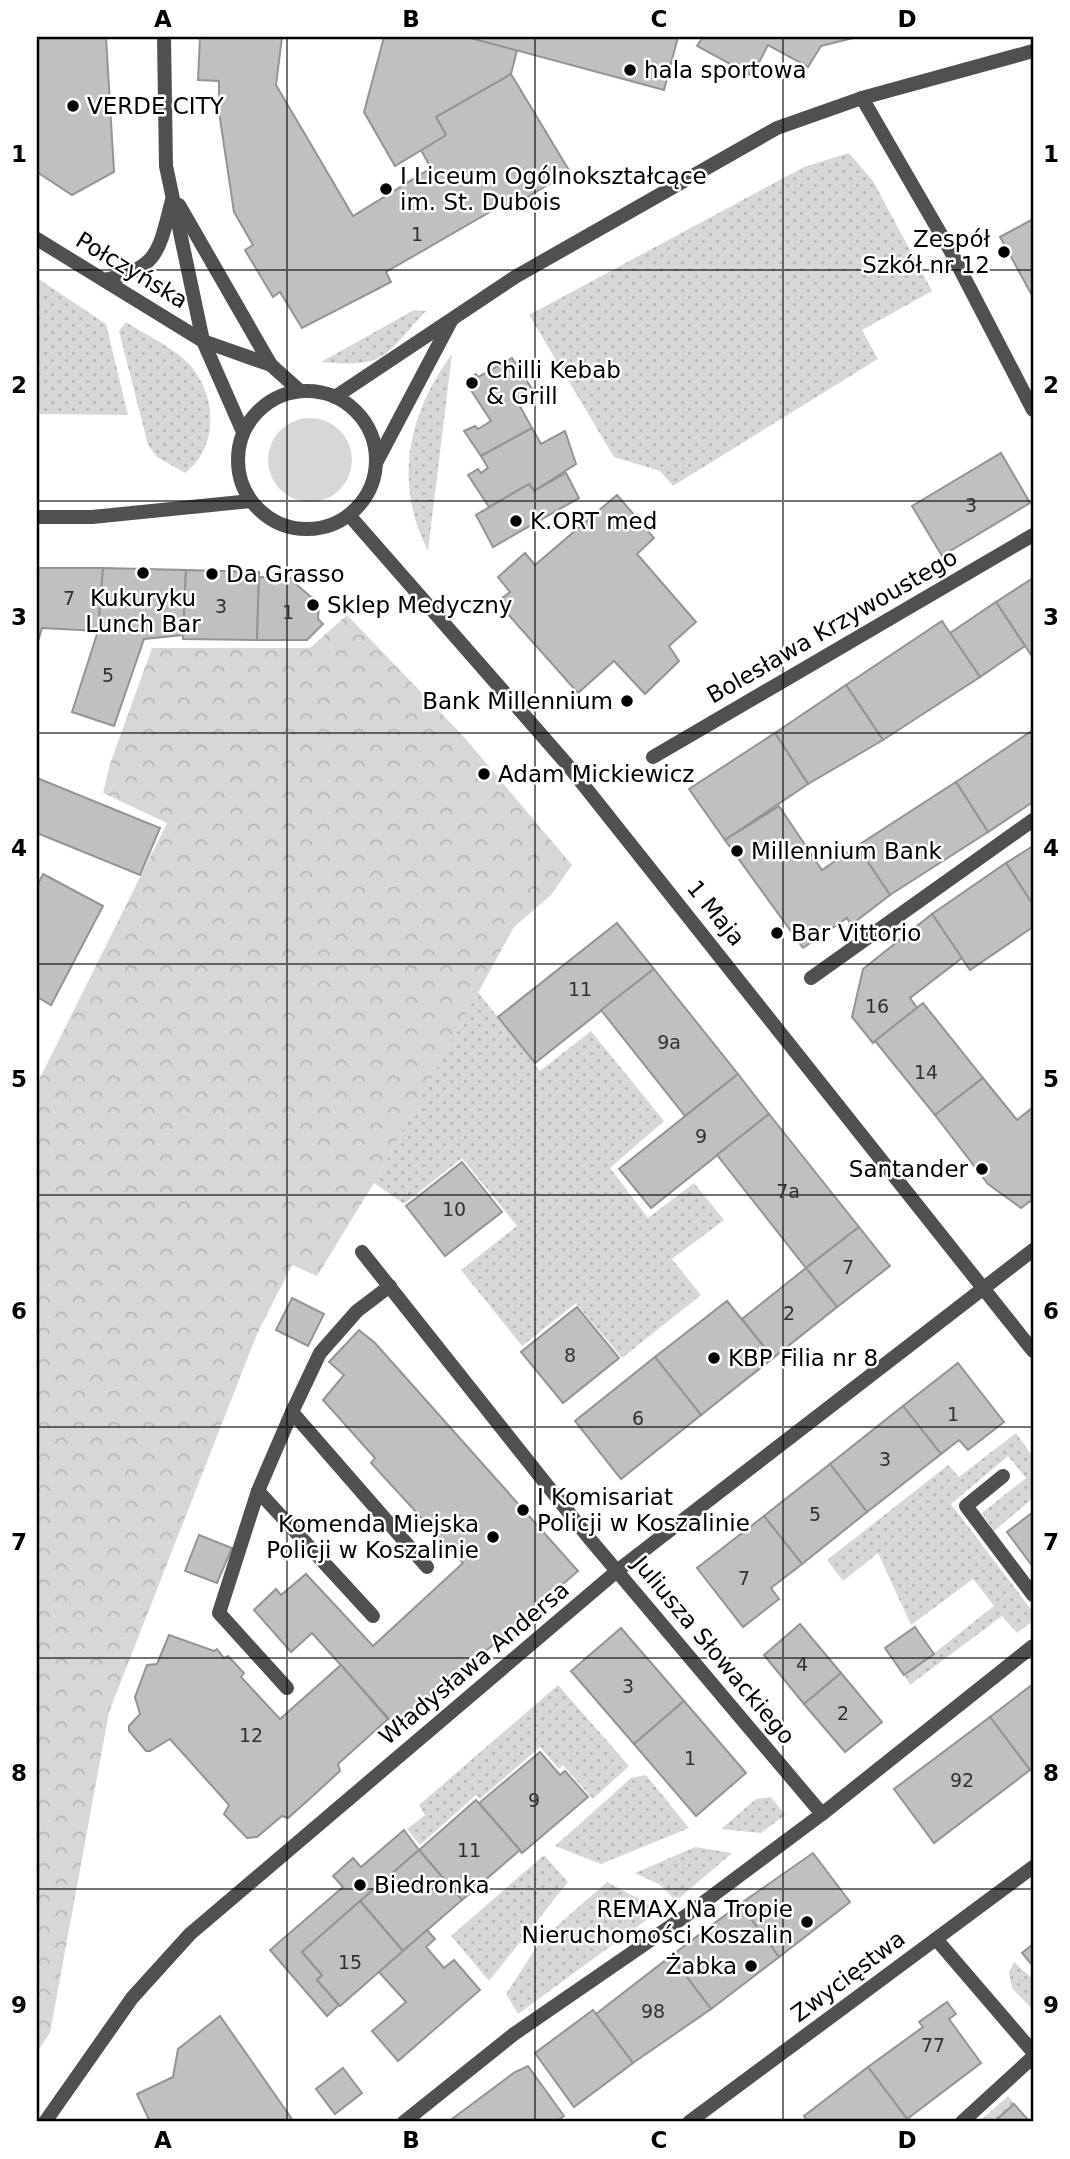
<svg xmlns="http://www.w3.org/2000/svg" width="1070" height="2159" font-family="'DejaVu Sans',sans-serif">
<defs>
<pattern id="grass-dots" width="8" height="8" patternUnits="userSpaceOnUse" patternTransform="scale(1.75)"><rect width="8" height="8" fill="#d7d7d7"/><path d="M2 2h.1M6 6h.1" fill="none" stroke="#b7b7b7" stroke-width="1.8" stroke-linecap="round"/></pattern>
<pattern id="park-crowns" width="20" height="18" patternUnits="userSpaceOnUse" patternTransform="scale(1.75)"><rect width="20" height="18" fill="#d7d7d7"/><path d="M2 6a3 3 0 1 1 6 0M12 15a3 3 0 1 1 6 0" fill="none" stroke="#b7b7b7"/></pattern>
</defs>
<rect width="100%" height="100%" fill="#fff"/>
<g fill="url(#grass-dots)">
<path d="M849 153 873 181 932 291 862 330 878 359 673 486 660 471 614 457 529 315 804 167Z"/>
<path d="M37 278 106 324 128 415 37 414Z"/>
<path d="M414 310 426 311C383 357 387 368 321 362Z"/>
<path d="M126 322C145 334 168 345 185 360 217 390 221 446 185 473L157 457 148 445 119 331Z"/>
<path d="M452 354 428 551C393 483 408 413 452 354Z"/>
<path d="M478 992 540 1071 591 1031 664 1121 610 1168 648 1218 694 1183 724 1220 672 1259 701 1295 622 1358 576 1303 522 1346 461 1270 517 1226 462 1158 404 1204 374 1183Z"/>
<path d="M1016 1433 1033 1457V1498L994 1531 982 1513 1026 1478 1008 1456 951 1504 1033 1612V1621L1017 1633 1002 1616 910 1685 905 1676 994 1606 973 1579 911 1625 878 1553 843 1581 827 1560 948 1465 959 1477Z"/>
<path d="M558 1685 629 1766 593 1799 563 1765 559 1769 540 1747 480 1799 476 1795 420 1845 407 1829 425 1815 419 1805Z"/>
<path d="M646 1775 689 1828 601 1864 555 1846 631 1778Z"/>
<path d="M771 1797 785 1815 761 1833 721 1829 756 1799Z"/>
<path d="M695 1847 732 1853 676 1901 660 1885 635 1873Z"/>
<path d="M544 1855 568 1882 489 1981 451 1936Z"/>
<path d="M607 1882 660 1910 518 2014 506 1994 541 1940Z"/>
<path d="M1014 1962 1033 1979V2010L1012 1988 1009 1972Z"/>
<path d="M1008 2096 1014 2104 994 2122H979Z"/>
</g>
<path fill="url(#park-crowns)" d="M347 615 464 737 572 865 551 895 514 927 374 1183 317 1276 292 1265 257 1334 109 1712 50 2033 37 2052V1084L167 823 103 793 110 764 152 648H310Z"/>
<circle fill="#d7d7d7" cx="310" cy="460" r="42"/>
<g fill="#c0c0c0" stroke="#949494" stroke-width="2">
<path d="M37 37H106L114 172 72 195 37 172Z"/>
<path d="M200 37H282L276 85 353 216 431 168 421 150 446 135 436 117 511 74 570 172 505 210 502 205 386 272 391 282 302 328 280 292 273 297 245 250 253 245 234 212 219 112V81L198 80Z"/>
<path d="M384 37H467L517 50 511 74 436 117 446 135 395 166 364 112Z"/>
<path d="M467 37H678L664 90Z"/>
<path d="M703 37H857L821 46 808 67 768 45 752 76 697 46Z"/>
<path d="M1033 219V297L1000 237Z"/>
<path d="M512 358 532 389 516 399 532 428 481 456 464 431 475 426 478 429 491 421 465 381 476 374 478 377Z"/>
<path d="M532 428 541 444 565 431 576 464 534 491 529 484 489 507 468 475 478 469 481 473 488 468 481 456Z"/>
<path d="M1001 453 1030 503 942 556 912 506Z"/>
<path d="M566 473 579 498 493 547 476 515 529 484 534 491Z"/>
<path d="M617 495 654 538 637 554 696 622 669 646 679 661 645 694 614 661 578 693 497 602 510 592 498 577 525 553 535 565Z"/>
<path d="M37 568H103L98 631 42 628 37 645Z"/>
<path d="M103 568 186 570 183 635 144 639 114 726 72 712 98 631Z"/>
<path d="M186 570 259 572 257 640 183 639Z"/>
<path d="M259 577 295 578 296 584 319 604 318 619 323 624 307 640H257Z"/>
<path d="M1033 578V658L996 602Z"/>
<path d="M996 602 1025 646 980 677 950 633Z"/>
<path d="M942 621 980 677 883 740 846 685Z"/>
<path d="M846 685 883 740 808 784 775 733Z"/>
<path d="M1033 730V802L988 832 956 782Z"/>
<path d="M775 733 808 784 725 840 689 789Z"/>
<path d="M37 778 160 828 140 875 37 833Z"/>
<path d="M956 782 988 832 890 895 857 846Z"/>
<path d="M779 806 822 870 857 846 890 895 851 925 847 918 803 948 725 840Z"/>
<path d="M1033 846V905L1006 863Z"/>
<path d="M1006 863 1033 905V927L970 970 932 914Z"/>
<path d="M43 874 103 906 51 1005 37 997V886Z"/>
<path d="M932 914 962 958 910 998 918 1009 873 1043 852 1017 863 969Z"/>
<path d="M617 923 654 969 535 1063 498 1017Z"/>
<path d="M654 969 738 1074 685 1116 601 1010Z"/>
<path d="M923 1003 983 1078 935 1115 875 1041Z"/>
<path d="M738 1074 769 1114 651 1208 619 1169Z"/>
<path d="M983 1078 1017 1120 1033 1107V1199L1021 1208 988 1184 935 1115Z"/>
<path d="M769 1114 859 1227 806 1268 717 1155Z"/>
<path d="M462 1162 502 1212 445 1256 406 1206Z"/>
<path d="M859 1227 890 1266 837 1307 806 1268Z"/>
<path d="M806 1268 837 1307 773 1358 742 1319Z"/>
<path d="M292 1298 324 1314 308 1346 276 1330Z"/>
<path d="M727 1301 773 1358 701 1415 655 1357Z"/>
<path d="M577 1307 619 1358 563 1403 521 1352Z"/>
<path d="M359 1330 375 1343 578 1571 397 1728 312 1633 291 1652 254 1610 276 1589 281 1595 306 1574 373 1646 463 1563 371 1463 375 1458 323 1400 344 1375 329 1362Z"/>
<path d="M655 1357 701 1415 621 1479 575 1421Z"/>
<path d="M958 1363 1004 1422 968 1450 959 1440 941 1454 903 1406Z"/>
<path d="M903 1406 941 1454 867 1512 830 1464Z"/>
<path d="M830 1464 867 1512 802 1564 764 1516Z"/>
<path d="M1033 1512V1567L1007 1532Z"/>
<path d="M764 1516 802 1564 771 1588 779 1599 743 1627 697 1568Z"/>
<path d="M199 1535 232 1548 217 1583 185 1571Z"/>
<path d="M800 1624 841 1673 804 1704 764 1655Z"/>
<path d="M915 1627 934 1654 904 1675 885 1648Z"/>
<path d="M621 1628 684 1701 634 1744 571 1671Z"/>
<path d="M169 1635 214 1651 217 1649 224 1658 228 1656 244 1673 241 1677 280 1719 341 1665 388 1719 338 1764 340 1771 305 1803 288 1818 282 1816 257 1837 247 1838 224 1814 229 1805 170 1739 150 1751H146L129 1731V1726L140 1714 135 1697 147 1665 157 1664Z"/>
<path d="M841 1673 882 1722 845 1752 804 1704Z"/>
<path d="M1033 1684V1768L1030 1770 990 1717Z"/>
<path d="M684 1701 746 1773 696 1816 634 1744Z"/>
<path d="M990 1717 1030 1770 934 1843 894 1789Z"/>
<path d="M540 1752 560 1775 565 1771 588 1797 522 1853 479 1803Z"/>
<path d="M476 1800 520 1850 462 1900 419 1850Z"/>
<path d="M404 1830 419 1850 302 1952 322 1975 317 1980 339 2005 327 2016 270 1950 343 1887 333 1876 353 1858 361 1867Z"/>
<path d="M419 1850 462 1900 403 1951 360 1901Z"/>
<path d="M813 1853 850 1902 779 1957 740 1904Z"/>
<path d="M360 1901 403 1951 340 2006 317 1980 322 1975 302 1952Z"/>
<path d="M740 1904 779 1957 711 2009 671 1956Z"/>
<path d="M427 1930 435 1939 426 1947 444 1968 454 1960 480 1990 398 2061 372 2031 406 2002 379 1972Z"/>
<path d="M1033 1944V1966L1022 1953Z"/>
<path d="M671 1956 711 2009 633 2063 596 2014Z"/>
<path d="M947 2002 956 2014 949 2019 981 2063 907 2119 868 2067 923 2027 919 2022Z"/>
<path d="M593 2010 633 2063 574 2107 535 2053Z"/>
<path d="M220 2016 294 2122H150L137 2094 173 2077 178 2049Z"/>
<path d="M528 2066 564 2116 555 2122H454L452 2119 515 2072Z"/>
<path d="M868 2067 907 2119 903 2122H808L804 2116Z"/>
<path d="M343 2068 362 2093 335 2114 316 2089Z"/>
<path d="M1014 2104 1030 2122H994Z"/>
</g>
<g fill="none" stroke-linecap="round" stroke-linejoin="round">
<g stroke="#505050" stroke-width="14">
<path d="M390 1286 357 1311 320 1353 292 1412 427 1567"/>
<path d="M1003 1476 966 1506 1033 1595"/>
<path d="M258 1491 373 1616"/>
<path d="M287 1688 219 1613 258 1491 292 1412"/>
<path d="M404 2122 514 2034 684 1917 822 1814 1033 1646"/>
<path d="M962 2122 1033 2057"/>
</g>
<path stroke="#505050" stroke-width="14" d="M811 978 1033 820"/>
<g stroke="#505050" stroke-width="14">
<path d="M862 98 950 250 1033 410"/>
<path d="M335 397 515 277 777 128 862 98 1033 51"/>
<path d="M376 463 451 321"/>
<path d="M37 517H92L251 501"/>
<path d="M653 757 1033 535"/>
<path d="M362 1252 589 1538 822 1814"/>
<path d="M936 1939 1033 2052"/>
<path d="M45 2122 132 1998 190 1934 617 1571 1033 1250"/>
</g>
<g stroke="#505050" stroke-width="14">
<path d="M164 37 166 166 203 341 243 432"/>
<path d="M179 205 271 365"/>
<path d="M37 239 203 341 271 365 300 391"/>
<path d="M104 280C159 269 159 250 172 200"/>
<circle cx="307" cy="460" r="69"/>
<path d="M349 515 566 763 1033 1351"/>
<path d="M689 2122 1033 1867"/>
</g>
</g>
<path fill="none" stroke="#000" stroke-width="2" stroke-opacity="0.55" d="M287 37V2122M535 37V2122M783 37V2122M37 270H1033M37 501H1033M37 733H1033M37 964H1033M37 1195H1033M37 1427H1033M37 1658H1033M37 1889H1033"/>
<g fill="#000" stroke="#fff" stroke-width="2.5">
<circle cx="630" cy="70" r="7"/>
<circle cx="73" cy="106" r="7"/>
<circle cx="386" cy="189" r="7"/>
<circle cx="1004" cy="252" r="7"/>
<circle cx="472" cy="383" r="7"/>
<circle cx="516" cy="521" r="7"/>
<circle cx="143" cy="573" r="7"/>
<circle cx="212" cy="574" r="7"/>
<circle cx="313" cy="605" r="7"/>
<circle cx="627" cy="701" r="7"/>
<circle cx="484" cy="774" r="7"/>
<circle cx="737" cy="851" r="7"/>
<circle cx="777" cy="933" r="7"/>
<circle cx="982" cy="1169" r="7"/>
<circle cx="714" cy="1358" r="7"/>
<circle cx="523" cy="1510" r="7"/>
<circle cx="493" cy="1537" r="7"/>
<circle cx="360" cy="1885" r="7"/>
<circle cx="807" cy="1922" r="7"/>
<circle cx="751" cy="1966" r="7"/>
</g>
<g text-anchor="middle" dominant-baseline="central" stroke-width="5" stroke-linejoin="round" paint-order="stroke">
<g font-size="19" fill="#303030">
<text x="417" y="234">1</text>
<text x="971" y="505">3</text>
<text x="69" y="598">7</text>
<text x="221" y="606">3</text>
<text x="288" y="612">1</text>
<text x="108" y="675">5</text>
<text x="580" y="989">11</text>
<text x="877" y="1006">16</text>
<text x="669" y="1042">9a</text>
<text x="926" y="1072">14</text>
<text x="701" y="1136">9</text>
<text x="788" y="1191">7a</text>
<text x="454" y="1209">10</text>
<text x="848" y="1267">7</text>
<text x="789" y="1313">2</text>
<text x="570" y="1355">8</text>
<text x="953" y="1414">1</text>
<text x="638" y="1418">6</text>
<text x="885" y="1459">3</text>
<text x="815" y="1514">5</text>
<text x="744" y="1578">7</text>
<text x="802" y="1664">4</text>
<text x="628" y="1686">3</text>
<text x="843" y="1713">2</text>
<text x="251" y="1735">12</text>
<text x="690" y="1758">1</text>
<text x="962" y="1780">92</text>
<text x="534" y="1800">9</text>
<text x="469" y="1850">11</text>
<text x="350" y="1962">15</text>
<text x="653" y="2011">98</text>
<text x="933" y="2045">77</text>
</g>
<g font-size="23" fill="#000" stroke="#fff" text-anchor="start">
<text x="644" y="70">hala sportowa</text>
<text x="87" y="106">VERDE CITY</text>
<text x="400" y="176">I Liceum Ogólnokształcące<tspan x="400" dy="26">im. St. Dubois</tspan></text>
<text x="990" y="239" text-anchor="end">Zespół<tspan x="990" dy="26">Szkół nr 12</tspan></text>
<text x="486" y="370">Chilli Kebab<tspan x="486" dy="26">&amp; Grill</tspan></text>
<text x="530" y="521">K.ORT med</text>
<text x="226" y="574">Da Grasso</text>
<text x="143" y="598" text-anchor="middle">Kukuryku<tspan x="143" dy="26">Lunch Bar</tspan></text>
<text x="327" y="605">Sklep Medyczny</text>
<text x="613" y="701" text-anchor="end">Bank Millennium</text>
<text x="498" y="774">Adam Mickiewicz</text>
<text x="751" y="851">Millennium Bank</text>
<text x="791" y="933">Bar Vittorio</text>
<text x="968" y="1169" text-anchor="end">Santander</text>
<text x="728" y="1358">KBP Filia nr 8</text>
<text x="537" y="1497">I Komisariat<tspan x="537" dy="26">Policji w Koszalinie</tspan></text>
<text x="479" y="1524" text-anchor="end">Komenda Miejska<tspan x="479" dy="26">Policji w Koszalinie</tspan></text>
<text x="374" y="1885">Biedronka</text>
<text x="793" y="1909" text-anchor="end">REMAX Na Tropie<tspan x="793" dy="26">Nieruchomości Koszalin</tspan></text>
<text x="737" y="1966" text-anchor="end">Żabka</text>
</g>
<g font-size="23" fill="#000" stroke="#fff">
<text transform="translate(132 270) rotate(31)">Połczyńska</text>
<text transform="translate(832 626) rotate(-30)">Bolesława Krzywoustego</text>
<text transform="translate(716 913) rotate(51)">1 Maja</text>
<text transform="translate(714 1650) rotate(50)">Juliusza Słowackiego</text>
<text transform="translate(474 1663) rotate(-40)">Władysława Andersa</text>
<text transform="translate(848 1976) rotate(-37)">Zwycięstwa</text>
</g>
</g>
<rect width="1070" height="2159" fill="none" stroke="#ffffff" stroke-width="77"/>
<rect x="38" y="38" width="994" height="2082" fill="none" stroke="#000" stroke-width="2.5"/>
<g font-size="23" text-anchor="middle" font-weight="bold" fill="#000">
<text x="163" y="27">A</text>
<text x="411" y="27">B</text>
<text x="659" y="27">C</text>
<text x="907" y="27">D</text>
<text x="19" y="162">1</text>
<text x="1051" y="162">1</text>
<text x="19" y="393">2</text>
<text x="1051" y="393">2</text>
<text x="19" y="625">3</text>
<text x="1051" y="625">3</text>
<text x="19" y="856">4</text>
<text x="1051" y="856">4</text>
<text x="19" y="1087">5</text>
<text x="1051" y="1087">5</text>
<text x="19" y="1319">6</text>
<text x="1051" y="1319">6</text>
<text x="19" y="1550">7</text>
<text x="1051" y="1550">7</text>
<text x="19" y="1781">8</text>
<text x="1051" y="1781">8</text>
<text x="19" y="2013">9</text>
<text x="1051" y="2013">9</text>
<text x="163" y="2148">A</text>
<text x="411" y="2148">B</text>
<text x="659" y="2148">C</text>
<text x="907" y="2148">D</text>
</g>
</svg>
